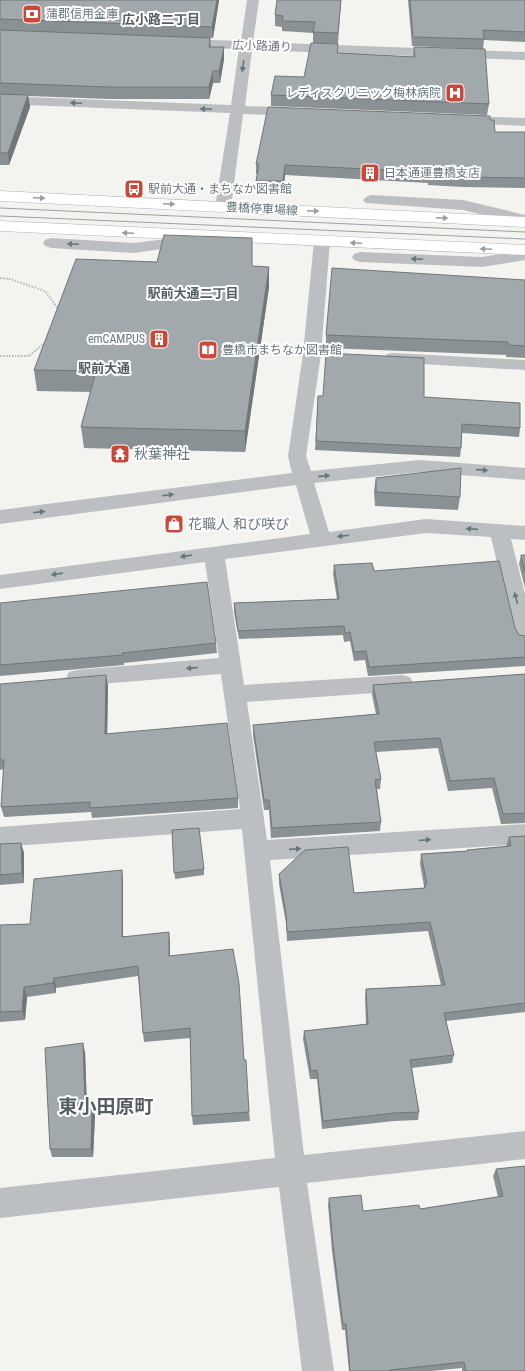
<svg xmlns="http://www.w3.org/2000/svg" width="525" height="1371" font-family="'Roboto Condensed','Noto Sans JP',sans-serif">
<rect width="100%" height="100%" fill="#f3f3f0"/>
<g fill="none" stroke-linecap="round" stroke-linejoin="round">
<defs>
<g id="major">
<path d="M0 191 525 217V227L0 201Z"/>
<path d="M0 221 525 245V255L0 231Z"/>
</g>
</defs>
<use href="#major" stroke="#adb2b4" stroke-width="1"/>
<g stroke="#b5b8ba" stroke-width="2" stroke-dasharray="1.5 1.5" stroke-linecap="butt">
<path d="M0 278 10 279 45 291 59 310"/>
<path d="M0 356H29L46 342"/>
</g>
<g fill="#bbbfc1" fill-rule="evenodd">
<path d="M247 0H259L253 42 525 52V60L252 50 245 106 298 108 303 109 305 112 303 115 298 116 243 114 231 207 228 210H218L215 207 230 113 0 104V96L231 105 239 49 181 47 175 43 181 39 241 41Z"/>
<path d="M464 116 525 118V126L459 123 457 120 459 117Z"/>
<path d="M371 195 463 200 525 215V225L463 210 366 203 363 200 366 197Z"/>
<path d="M190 236 196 238 198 241 196 244 134 253 51 248 45 246 43 243 45 240 51 238 134 243Z"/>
<path d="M322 236 328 238 330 241 321 354 306 456 311 471 420 460 525 468V480L420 472 314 483 329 532 426 519 525 526V540L511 539 525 594V644L517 642 514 636 491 537 426 533 225 559 244 685 402 675 410 677 413 683 410 689 402 691 247 702 267 840 525 824V844L270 860 304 1155 525 1131V1159L307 1183 334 1371H302L279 1187 0 1218V1188L275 1158 242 829 0 847V827L240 809 221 674 77 686 69 684 66 678 69 672 77 670 219 658 205 562 0 589V575L310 534 296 485 0 524V510L292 473 288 456 303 354 314 241 316 238Z"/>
<path d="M525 250V260L482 267 360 262 354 260 352 257 354 254 360 252 482 257Z"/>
<path d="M393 353 525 360V370L387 362 384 358 387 354Z"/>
</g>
<use href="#major" fill="#fff" fill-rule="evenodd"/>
<g stroke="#9ba2a5" stroke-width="1">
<path d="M0 208 525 232"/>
<path d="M0 216 525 239"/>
</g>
</g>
<g fill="#8a9194">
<path d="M0 0H219L213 38H210L211 47H224V59L220 83H213L209 99H109L28 96 30 107 9 165H0Z"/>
<path d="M341 0 338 44 313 43V33L282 31V27L275 26V15Z"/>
<path d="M408 0H525V42L484 40 483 49 412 46Z"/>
<path d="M414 47 489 104 487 115 271 106V95L304 77 337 53 413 57Z"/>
<path d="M490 120 495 132H525V188L463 187 428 185V183L285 175 283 192 257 191 256 181 258 174H256V164Z"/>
<path d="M252 238V266L269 267V287L245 452 84 448 81 427 91 392 37 391 34 370 157 262Z"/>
<path d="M525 280V358L506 357V355L326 348V335Z"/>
<path d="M318 396 424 397 520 428 519 437 462 433 461 448 460 457 315 450Z"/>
<path d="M376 478 460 497 458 510 375 506 374 491Z"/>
<path d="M521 555H525V588L519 564Z"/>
<path d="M334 565 374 571 515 628 519 635 525 636V666L368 676 365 660 354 661 350 641 344 642 343 635 239 639 234 612V603L337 599 333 574Z"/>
<path d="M0 603 216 643 217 653 124 663V665L0 676Z"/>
<path d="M525 674V823L501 824 492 788 448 791 438 748 376 752 381 779 380 789H377L381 822 380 831 271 838 269 810H264L253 735V725L376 714 372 695 373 685Z"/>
<path d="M0 684 108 685 107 734 238 798V808L92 818 91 812 4 817 1 807 4 769 0 770Z"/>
<path d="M172 830 204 869V875L175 879Z"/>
<path d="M525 836V1012L446 1021 454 1055 452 1063 412 1068 419 1112 418 1120 394 1121 322 1129 317 1079H310L303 1039 304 1031 366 1024 365 997 366 989 441 985 428 931 287 941 286 923 279 884V874L354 893 424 888V886L420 864 421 854 467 851V850L506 846 509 837Z"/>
<path d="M21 843 24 853V883L0 885V844Z"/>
<path d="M123 880V936L170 943V956L244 1060 249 1112 250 1121 193 1125 192 1116 190 1038 144 1042 143 1033 138 976 56 988V993L27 997 25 1020 0 1022V925L30 924Z"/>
<path d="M85 1052 87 1105 92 1107 95 1116 93 1157H52L50 1149Z"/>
<path d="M525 1166V1371H462V1368L431 1371H349L345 1330H342L332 1251 328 1205 329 1198 363 1211 420 1209 498 1197 493 1176 496 1169Z"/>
</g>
<g fill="#717678">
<path d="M217 0H219L213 38 212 27Z"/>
<path d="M224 47V59L220 83 219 71Z"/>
<path d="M213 71V83L209 99V87Z"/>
<path d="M28 95 30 107 9 165 8 153Z"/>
<path d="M285 165V175L283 192V181Z"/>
<path d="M269 267V287L245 452V431Z"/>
<path d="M106 675 108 685 107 744 105 734Z"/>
<path d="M21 843 24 853V883L22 873Z"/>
<path d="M122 870 123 880V947L122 937Z"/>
<path d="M169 932 170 943V966L169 956Z"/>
<path d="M54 978 56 988V993L53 983Z"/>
<path d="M24 987 27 997 25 1020 22 1011Z"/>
<path d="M83 1043 85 1052 87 1112 85 1104Z"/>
<path d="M92 1107 95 1116 93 1157 91 1149Z"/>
</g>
<g fill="#a1a9ac" stroke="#717678">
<path d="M0 0H217L212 27 0 19Z"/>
<path d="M277 0H341L338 33 313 32 315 22 282 21 283 16 275 15Z"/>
<path d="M410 0H525V32L483 30 484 39 413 37Z"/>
<path d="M0 30 210 38 209 47H224L219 71H213L209 87H108L0 83Z"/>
<path d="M311 43 338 44 337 53 415 57 414 47 485 49 489 104 271 95 275 76 304 77Z"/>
<path d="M0 94 28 95 8 153H0Z"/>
<path d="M268 107 490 116V120H494L495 132H525V178L465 177 429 175V172L285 165 283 181H256L259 164H256Z"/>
<path d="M164 235 252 238V266L269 267 245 431 81 427 96 371 34 370 76 259 157 262Z"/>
<path d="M332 268 525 280V346L508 345V342L326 335Z"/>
<path d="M326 353 424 358V397L520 403V428L462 424 461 448 316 441 318 396H323Z"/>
<path d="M461 468 460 497 376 492V478Z"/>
<path d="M521 555H525V572Z"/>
<path d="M499 561 515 628 519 635 525 636V657L369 667 366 651 354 652 350 632 345 633 344 626 238 631 234 603 339 599 334 565 372 563 374 571Z"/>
<path d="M207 582 216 643 122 653 123 655 0 665V603Z"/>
<path d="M525 674V813L503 814 494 778 450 781 440 738 374 742 381 779 375 780 381 822 272 828 269 800H264L253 725 379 714 373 685Z"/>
<path d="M106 675 105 734 227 723 238 798 90 808V802L1 807 4 760H0V684Z"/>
<path d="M199 828 204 869 174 873 172 830Z"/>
<path d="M525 836V1003L444 1013 454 1055 410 1060 419 1112 395 1113 323 1121 317 1070 311 1071 304 1031 368 1024 366 989 445 985 430 922 287 932 286 914 279 874 305 850 348 847 354 893 425 888V884H427L421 854 468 851 467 850 511 846 509 837Z"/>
<path d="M21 843 22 873 0 875V844Z"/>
<path d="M122 870V937L169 932V956L233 949 239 983 244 1060H246L249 1112 192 1116 190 1028 143 1033 138 966 54 978 53 983 24 987 22 1011 0 1012V925L30 924 34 879Z"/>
<path d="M83 1043 85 1104 92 1107 91 1149H50L45 1048Z"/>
<path d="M525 1166V1371H466L464 1362 390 1370V1371H350L346 1324H343L333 1245 329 1198 361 1195 363 1211 419 1205 420 1209 503 1196 496 1169Z"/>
</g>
<defs><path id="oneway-solid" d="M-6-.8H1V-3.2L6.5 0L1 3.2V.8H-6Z"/></defs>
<g fill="#66767d">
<use href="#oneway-solid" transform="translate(243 66) rotate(98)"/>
<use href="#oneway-solid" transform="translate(76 103) rotate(-178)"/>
<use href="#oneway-solid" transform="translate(206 109) rotate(-178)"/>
<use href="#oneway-solid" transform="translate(73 244) rotate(-177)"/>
<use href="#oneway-solid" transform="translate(417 259) rotate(-178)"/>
<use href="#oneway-solid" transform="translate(482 470) rotate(4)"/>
<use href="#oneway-solid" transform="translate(324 476) rotate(-6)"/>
<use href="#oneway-solid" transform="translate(168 495) rotate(-7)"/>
<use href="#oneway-solid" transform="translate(39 512) rotate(-7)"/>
<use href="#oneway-solid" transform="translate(472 529) rotate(-176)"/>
<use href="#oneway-solid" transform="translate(343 536) rotate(173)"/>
<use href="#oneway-solid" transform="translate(186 556) rotate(172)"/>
<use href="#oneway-solid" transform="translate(57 574) rotate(172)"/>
<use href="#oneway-solid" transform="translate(516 598) rotate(-104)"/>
<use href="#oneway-solid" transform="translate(192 668) rotate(175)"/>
<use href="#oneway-solid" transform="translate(425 840) rotate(-4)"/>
<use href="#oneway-solid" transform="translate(295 849) rotate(-4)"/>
</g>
<g fill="#949fa4">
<use href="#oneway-solid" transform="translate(39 198) rotate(3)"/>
<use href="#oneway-solid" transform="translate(169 204) rotate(3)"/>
<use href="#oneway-solid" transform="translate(313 211) rotate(3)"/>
<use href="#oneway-solid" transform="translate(442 218) rotate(3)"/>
<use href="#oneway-solid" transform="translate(128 233) rotate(-177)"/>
<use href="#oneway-solid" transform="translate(356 243) rotate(-177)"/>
<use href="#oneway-solid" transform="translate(486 249) rotate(-177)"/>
</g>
<defs>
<symbol id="bank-square" viewBox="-11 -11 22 22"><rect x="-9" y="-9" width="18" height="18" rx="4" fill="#cb4738" stroke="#fff"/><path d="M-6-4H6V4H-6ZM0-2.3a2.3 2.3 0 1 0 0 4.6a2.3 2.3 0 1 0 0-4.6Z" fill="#fff"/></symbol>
<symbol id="hospital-square" viewBox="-11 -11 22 22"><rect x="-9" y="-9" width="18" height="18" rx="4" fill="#cb4738" stroke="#fff"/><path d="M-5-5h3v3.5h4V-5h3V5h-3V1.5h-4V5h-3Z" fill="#fff"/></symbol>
<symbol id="building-square" viewBox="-11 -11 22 22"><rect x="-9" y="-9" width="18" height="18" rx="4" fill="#cb4738" stroke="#fff"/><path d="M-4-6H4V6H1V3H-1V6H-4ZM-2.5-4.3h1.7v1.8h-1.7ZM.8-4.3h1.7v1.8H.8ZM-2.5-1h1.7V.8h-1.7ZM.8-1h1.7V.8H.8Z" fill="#fff"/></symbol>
<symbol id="bus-square" viewBox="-11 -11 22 22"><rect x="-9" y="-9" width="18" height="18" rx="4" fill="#cb4738" stroke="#fff"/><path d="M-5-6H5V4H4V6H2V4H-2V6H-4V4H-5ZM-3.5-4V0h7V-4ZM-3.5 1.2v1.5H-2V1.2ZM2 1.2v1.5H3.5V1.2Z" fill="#fff"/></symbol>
<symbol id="library-square" viewBox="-11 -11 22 22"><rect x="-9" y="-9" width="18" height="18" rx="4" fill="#cb4738" stroke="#fff"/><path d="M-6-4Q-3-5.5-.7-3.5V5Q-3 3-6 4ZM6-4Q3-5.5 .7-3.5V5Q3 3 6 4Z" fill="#fff"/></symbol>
<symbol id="temple-square" viewBox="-11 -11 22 22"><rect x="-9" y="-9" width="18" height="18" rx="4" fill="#cb4738" stroke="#fff"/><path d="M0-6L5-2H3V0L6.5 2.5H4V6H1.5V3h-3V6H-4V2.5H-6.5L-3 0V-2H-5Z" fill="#fff"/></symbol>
<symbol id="shop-square" viewBox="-11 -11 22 22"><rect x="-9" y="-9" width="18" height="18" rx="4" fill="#cb4738" stroke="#fff"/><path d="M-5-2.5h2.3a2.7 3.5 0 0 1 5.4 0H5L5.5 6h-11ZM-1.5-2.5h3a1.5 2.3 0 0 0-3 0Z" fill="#fff"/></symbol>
</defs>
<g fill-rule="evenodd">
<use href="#bank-square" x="21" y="3" width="22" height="22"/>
<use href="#hospital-square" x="444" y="82" width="22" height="22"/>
<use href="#building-square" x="359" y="162" width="22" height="22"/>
<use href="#bus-square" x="123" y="178" width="22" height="22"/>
<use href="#building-square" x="148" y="328" width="22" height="22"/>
<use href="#library-square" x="197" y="339" width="22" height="22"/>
<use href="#temple-square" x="109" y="443" width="22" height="22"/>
<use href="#shop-square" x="163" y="513" width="22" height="22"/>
</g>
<g text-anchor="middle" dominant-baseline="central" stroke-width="4" stroke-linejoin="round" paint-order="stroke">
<g font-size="12" fill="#66767d" stroke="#fff" text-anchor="start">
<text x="46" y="14">蒲郡信用金庫</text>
<text x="441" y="93" text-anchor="end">レディスクリニック梅林病院</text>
<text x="384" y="173">日本通運豊橋支店</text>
<text x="148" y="189">駅前大通・まちなか図書館</text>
<text x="145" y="339" text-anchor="end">emCAMPUS</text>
<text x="222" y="350">豊橋市まちなか図書館</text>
</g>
<g font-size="12" fill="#66767d" stroke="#fff">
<text transform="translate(262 46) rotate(2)">広小路通り</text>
<text transform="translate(262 209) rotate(3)">豊橋停車場線</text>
</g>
<g font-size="13" font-weight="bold" fill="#535e63" stroke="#fff">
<text x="161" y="19">広小路二丁目</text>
<text x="193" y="293">駅前大通二丁目</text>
</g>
<g font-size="13" font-weight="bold" fill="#535e63" stroke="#fff">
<text x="104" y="368">駅前大通</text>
</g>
<g font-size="14" fill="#66767d" stroke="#fff" text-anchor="start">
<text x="134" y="454">秋葉神社</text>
<text x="188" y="524">花職人 和び咲び</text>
</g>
<g font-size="19" font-weight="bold" fill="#535e63" stroke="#fff">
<text x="106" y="1106">東小田原町</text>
</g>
</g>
</svg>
